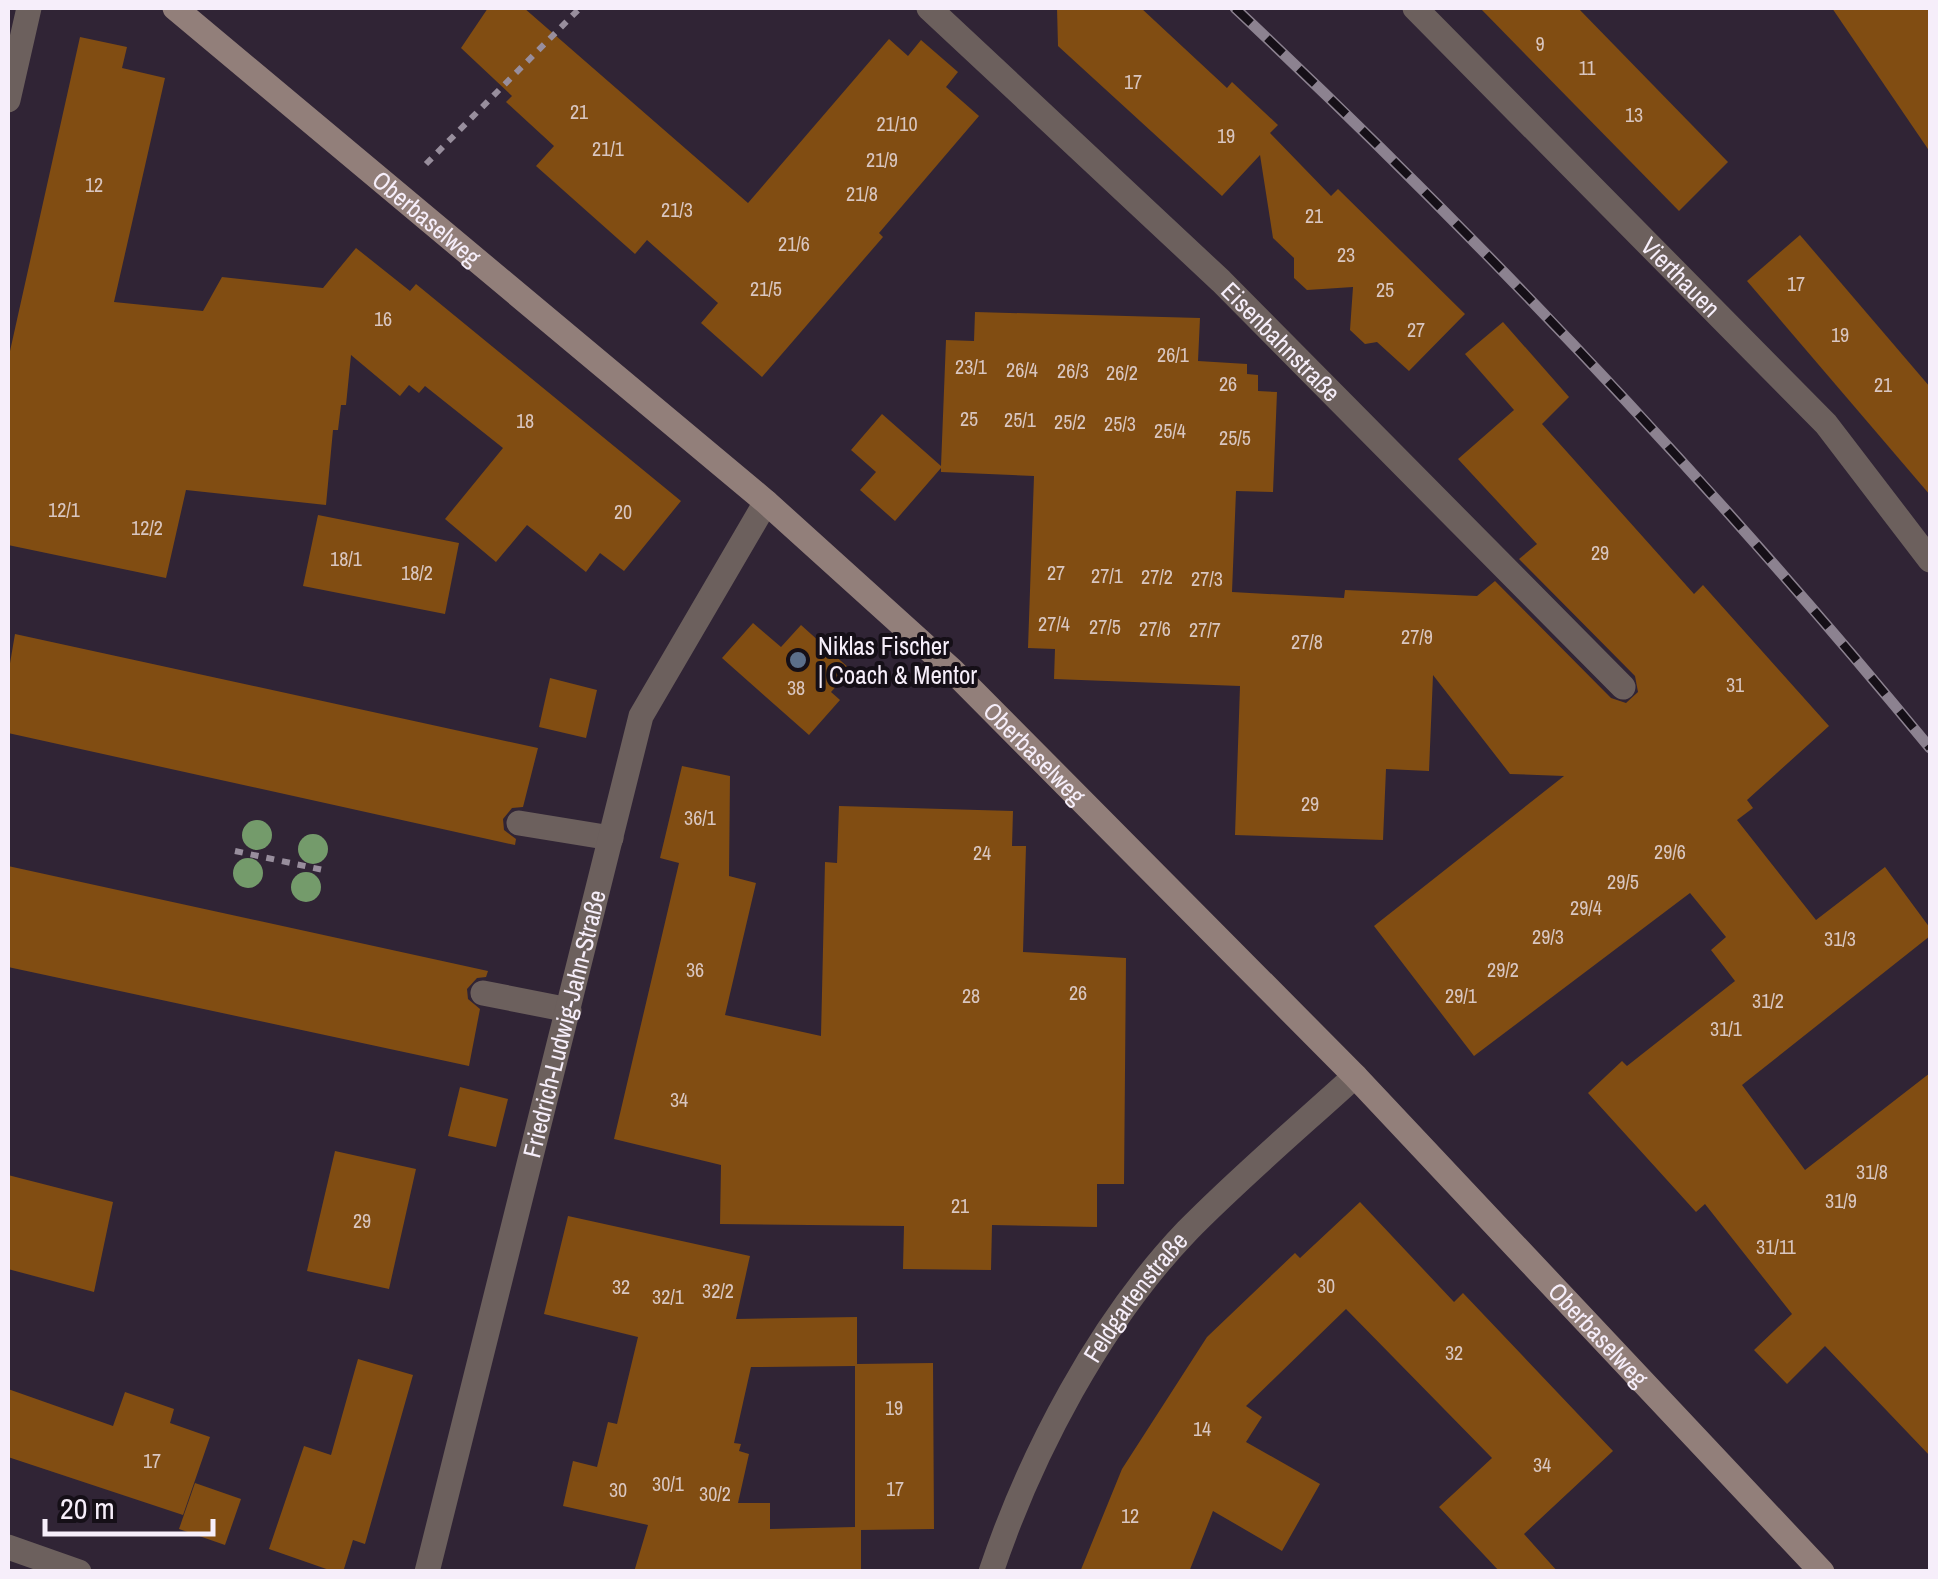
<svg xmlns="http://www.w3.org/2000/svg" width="1938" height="1579" font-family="'Archivo Narrow',sans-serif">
<rect width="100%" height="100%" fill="#302435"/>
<g fill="#814d12" fill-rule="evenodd">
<path d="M488 8H524L748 203 889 39 908 56 921 40 958 72 946 87 979 116 879 233 883 237 762 377 701 323 718 303 647 240 635 254 536 166 554 146 506 102 512 96 461 48Z"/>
<path d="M1057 8H1141L1227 88 1232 82 1278 125 1270 133 1331 196 1338 189 1465 314 1409 371 1377 342 1365 344 1350 330 1353 287 1307 290 1294 278V258L1273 238 1260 155 1222 196 1058 46Z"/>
<path d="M1480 8H1578L1728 162 1679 211Z"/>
<path d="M1832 8H1930V152Z"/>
<path d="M80 37 127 47 122 68 165 78 114 302 203 311 222 277 323 288 356 248 410 291 416 284 681 501 624 571 600 553 586 572 527 525 496 562 445 519 503 448 425 386 419 393 409 385 400 396 351 355 346 405H341L338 430H333L326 505 186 490 166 578 8 545V360Z"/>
<path d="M1800 235 1930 387V495L1747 281Z"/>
<path d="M975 312 1200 318 1198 361 1247 364V374L1258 375V391L1277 392 1273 492 1236 491 1232 592 1344 598 1345 590 1477 596 1495 581 1611 698 1626 703 1638 692 1635 676 1519 559 1537 544 1458 459 1514 410 1465 354 1503 322 1569 397 1542 424 1694 594 1703 585 1829 726 1747 800 1753 808 1737 820 1816 920 1885 867 1930 928V936L1742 1085 1805 1170 1930 1073V1456L1825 1346 1787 1384 1754 1350 1792 1314 1705 1204 1696 1212 1588 1093 1622 1061 1627 1066 1735 981 1711 950 1726 937 1690 893 1474 1056 1374 926 1564 776 1510 774 1433 675 1429 771 1386 769 1383 840 1235 835 1240 686 1054 679 1055 649 1028 648 1034 476 941 472V468L895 521 860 490 876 472 851 450 882 414 941 466 946 340 974 341Z"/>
<path d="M318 515 459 543 445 614 303 586Z"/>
<path d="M753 623 781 647 801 625 851 670 831 692 840 700 809 735 722 658Z"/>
<path d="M15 634 538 748 523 807 512 808 503 819 504 830 516 839 515 845 8 733V675Z"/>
<path d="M550 678 597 690 586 738 539 727Z"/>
<path d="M682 766 730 776 729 876 756 883 725 1015 821 1036 825 862 837 863 839 806 1013 811 1012 846H1026L1023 952 1126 958 1124 1184H1097V1227L992 1225 991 1270 903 1269 904 1226 720 1224 721 1165 614 1139 679 863 660 858Z"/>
<path d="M8 866 488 971 486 977 477 978 467 989 468 999 480 1009 469 1066 8 967Z"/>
<path d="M460 1087 508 1099 496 1147 448 1136Z"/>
<path d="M335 1151 416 1169 389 1289 307 1271Z"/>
<path d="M8 1175 113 1202 94 1292 8 1269Z"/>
<path d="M1360 1202 1454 1302 1463 1293 1613 1451 1524 1534 1558 1572H1500L1439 1507 1492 1458 1346 1309 1246 1406 1262 1417 1246 1442 1320 1484 1282 1551 1213 1511 1189 1572H1080L1122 1469 1207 1337 1295 1253 1300 1258Z"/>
<path d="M568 1216 750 1256 736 1319 857 1317V1364L933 1363 934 1529 861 1530V1572H634L648 1525 563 1506 573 1461 597 1467 608 1422 617 1424 638 1337 544 1314ZM855 1366V1527L770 1529V1503H738L749 1454 739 1451 741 1444 734 1443 751 1367Z"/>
<path d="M358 1359 413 1375 365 1544 353 1540 343 1572H335L269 1549 304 1446 331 1455Z"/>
<path d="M8 1389 113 1426 125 1392 174 1409 170 1423 210 1437 183 1515 8 1457Z"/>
<path d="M195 1483 241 1499 225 1545 179 1529Z"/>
</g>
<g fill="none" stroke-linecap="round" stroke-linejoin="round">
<g stroke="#988e9d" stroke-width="6" stroke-dasharray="8 8" stroke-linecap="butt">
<path d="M426 164 580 8"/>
<path d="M235 851 328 871"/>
</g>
<g stroke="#6c605d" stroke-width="25">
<path d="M519 823 611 838"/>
<path d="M483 993 569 1010"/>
</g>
<g stroke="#6c605d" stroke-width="25">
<path id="s1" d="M929 8 1221 281 1623 687"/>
<path id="s2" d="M1415 8 1826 424 1930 560"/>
<path d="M8 100 29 8"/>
<path d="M8 1547 79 1572"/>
<path id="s3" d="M427 1572 641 716 766 502"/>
<path id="s4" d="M991 1572C1031 1453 1100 1322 1187 1231 1240 1177 1299 1127 1355 1076"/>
</g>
<path stroke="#927f7a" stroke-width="25" id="s5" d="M175 8 766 502 953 671 1355 1076 1822 1572"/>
<defs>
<path id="rail" d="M1235 8C1482 240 1715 487 1930 748"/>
</defs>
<use href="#rail" stroke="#8c8290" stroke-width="11"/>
<use href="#rail" stroke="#150f17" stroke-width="8" stroke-dasharray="22" stroke-linecap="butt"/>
</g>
<g fill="#749b6b">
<circle cx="257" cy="835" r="15"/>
<circle cx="313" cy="849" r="15"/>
<circle cx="248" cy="873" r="15"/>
<circle cx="306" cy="887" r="15"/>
</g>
<circle fill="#5c6f8a" stroke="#150f17" stroke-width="4" cx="798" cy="660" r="10"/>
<g text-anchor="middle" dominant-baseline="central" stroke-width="8" stroke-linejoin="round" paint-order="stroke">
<g font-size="20" fill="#d9c6c0">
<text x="1540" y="43">9</text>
<text x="1587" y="67">11</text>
<text x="1133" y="81">17</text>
<text x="579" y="111">21</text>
<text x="1634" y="114">13</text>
<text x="897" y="123">21/10</text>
<text x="1226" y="135">19</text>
<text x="608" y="148">21/1</text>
<text x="882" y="159">21/9</text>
<text x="94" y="184">12</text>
<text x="862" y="193">21/8</text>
<text x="677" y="209">21/3</text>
<text x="1314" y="215">21</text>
<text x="794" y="243">21/6</text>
<text x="1346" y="254">23</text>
<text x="1796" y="283">17</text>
<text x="766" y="288">21/5</text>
<text x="1385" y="289">25</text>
<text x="383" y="318">16</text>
<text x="1416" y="329">27</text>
<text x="1840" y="334">19</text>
<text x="1173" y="354">26/1</text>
<text x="971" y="366">23/1</text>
<text x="1022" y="369">26/4</text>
<text x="1073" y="370">26/3</text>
<text x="1122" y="372">26/2</text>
<text x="1228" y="383">26</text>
<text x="1883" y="384">21</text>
<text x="969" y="418">25</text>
<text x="1020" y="419">25/1</text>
<text x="525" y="420">18</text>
<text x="1070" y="421">25/2</text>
<text x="1120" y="423">25/3</text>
<text x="1170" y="430">25/4</text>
<text x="1235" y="437">25/5</text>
<text x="64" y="509">12/1</text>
<text x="623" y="511">20</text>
<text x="147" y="527">12/2</text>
<text x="1600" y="552">29</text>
<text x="346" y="558">18/1</text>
<text x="417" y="572">18/2</text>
<text x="1056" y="572">27</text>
<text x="1107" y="575">27/1</text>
<text x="1157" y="576">27/2</text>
<text x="1207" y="578">27/3</text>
<text x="1054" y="623">27/4</text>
<text x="1105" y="626">27/5</text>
<text x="1155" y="628">27/6</text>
<text x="1205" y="629">27/7</text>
<text x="1417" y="636">27/9</text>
<text x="1307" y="641">27/8</text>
<text x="1735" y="684">31</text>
<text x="796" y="687">38</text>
<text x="1310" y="803">29</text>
<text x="700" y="817">36/1</text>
<text x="1670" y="851">29/6</text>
<text x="982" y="852">24</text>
<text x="1623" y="881">29/5</text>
<text x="1586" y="907">29/4</text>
<text x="1548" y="936">29/3</text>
<text x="1840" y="938">31/3</text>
<text x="695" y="969">36</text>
<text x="1503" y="969">29/2</text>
<text x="1078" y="992">26</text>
<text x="971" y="995">28</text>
<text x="1461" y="995">29/1</text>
<text x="1768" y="1000">31/2</text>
<text x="1726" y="1028">31/1</text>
<text x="679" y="1099">34</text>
<text x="1872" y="1171">31/8</text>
<text x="1841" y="1200">31/9</text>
<text x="960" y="1205">21</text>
<text x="362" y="1220">29</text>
<text x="1776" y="1246">31/11</text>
<text x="1326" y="1285">30</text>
<text x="621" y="1286">32</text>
<text x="718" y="1290">32/2</text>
<text x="668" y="1296">32/1</text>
<text x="1454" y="1352">32</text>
<text x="894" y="1407">19</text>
<text x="1202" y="1428">14</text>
<text x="152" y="1460">17</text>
<text x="1542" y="1464">34</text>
<text x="668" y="1483">30/1</text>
<text x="895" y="1488">17</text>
<text x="618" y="1489">30</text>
<text x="715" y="1493">30/2</text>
<text x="1130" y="1515">12</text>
</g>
<g font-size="25" fill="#f6eefa" stroke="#150f17">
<text stroke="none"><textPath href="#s5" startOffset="328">Oberbaselweg</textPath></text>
<text stroke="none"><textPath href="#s2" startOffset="378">Vierthauen</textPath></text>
<text stroke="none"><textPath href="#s1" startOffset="485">Eisenbahnstraße</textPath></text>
<text stroke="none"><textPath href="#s5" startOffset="1138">Oberbaselweg</textPath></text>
<text stroke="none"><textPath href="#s3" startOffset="565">Friedrich-Ludwig-Jahn-Straße</textPath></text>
<text stroke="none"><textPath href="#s4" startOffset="312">Feldgartenstraße</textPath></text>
<text stroke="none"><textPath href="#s5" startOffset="1948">Oberbaselweg</textPath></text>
</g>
<g font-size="25" fill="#f6eefa" stroke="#150f17" text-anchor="start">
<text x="818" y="646">Niklas Fischer<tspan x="818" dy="29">| Coach &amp; Mentor</tspan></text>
</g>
</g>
<rect width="1938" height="1579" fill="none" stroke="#f6eefa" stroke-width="20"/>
<path d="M45 1519v15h168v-15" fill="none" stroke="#f6eefa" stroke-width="5"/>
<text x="60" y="1519" font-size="30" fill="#f6eefa" stroke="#150f17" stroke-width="8" paint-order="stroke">20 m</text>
</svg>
